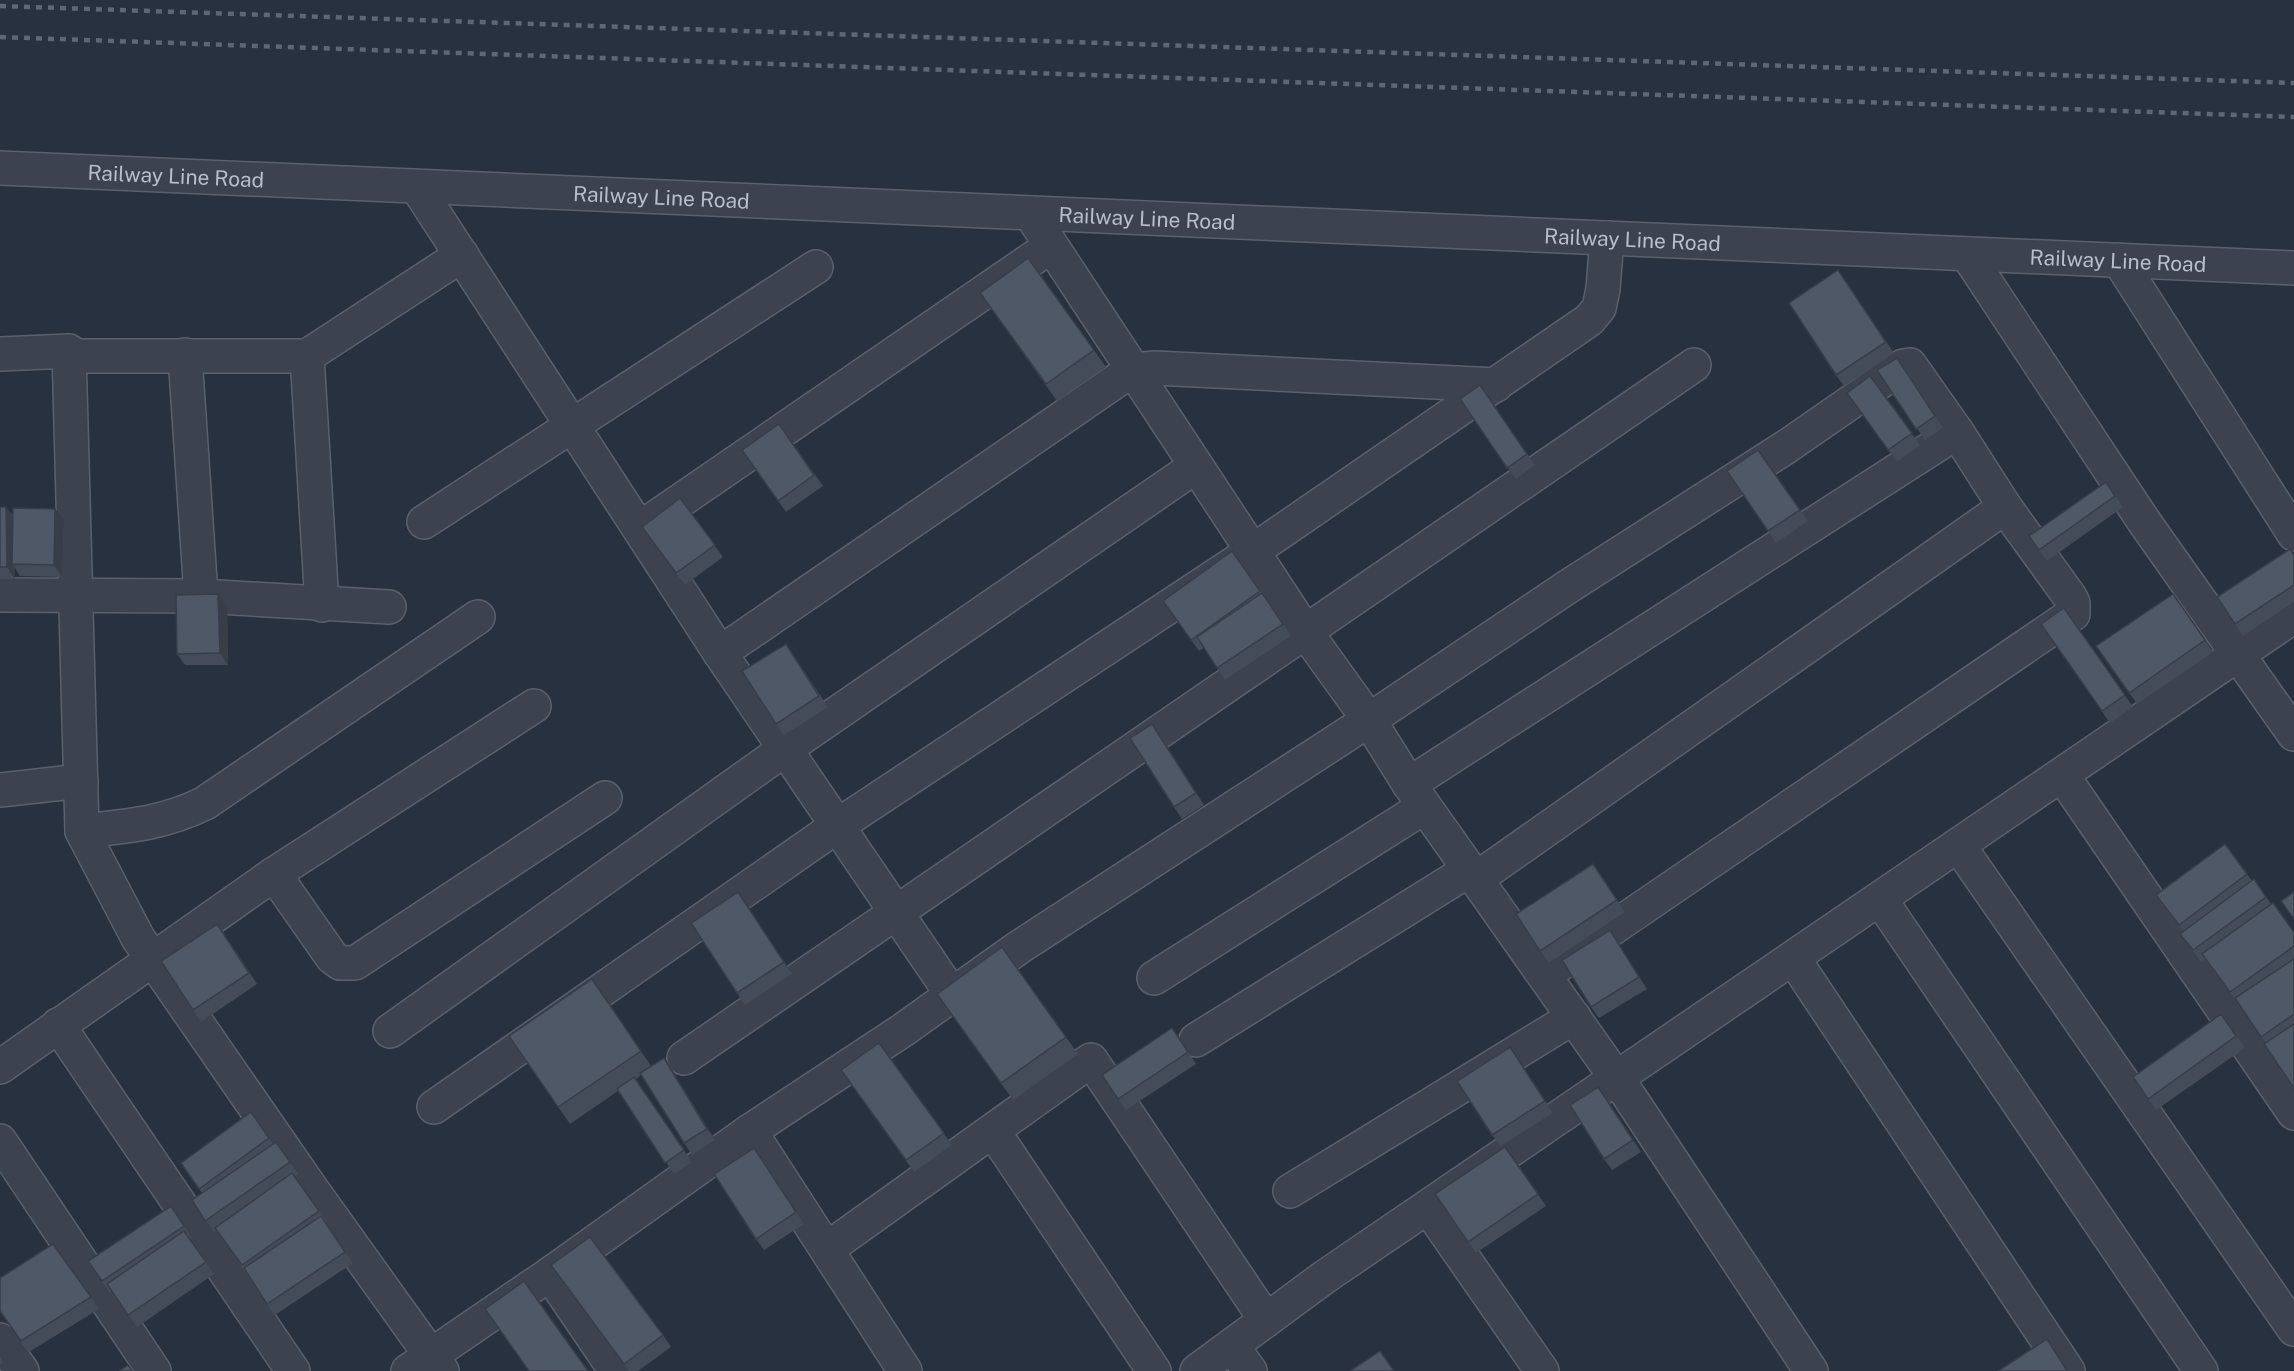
<svg xmlns="http://www.w3.org/2000/svg" width="2294" height="1371" font-family="'Public Sans',sans-serif">
<rect width="100%" height="100%" fill="#28313f"/>
<g fill="none" stroke-linecap="round" stroke-linejoin="round">
<defs>
<g id="minor">
<path d="M417 187 720 653 953 996"/>
<path d="M1030 213 1305 631 1369 720 1409 784 1629 1096 1811 1371"/>
<path d="M1967 254 2145 523 2294 734"/>
<path d="M2119 260 2294 534"/>
<path d="M0 354 69 351 82 831 138 938 313 1191 442 1371"/>
<path d="M185 355 201 596"/>
<path d="M69 356H307"/>
<path d="M424 522 816 267"/>
<path d="M645 525 1051 246"/>
<path d="M0 595 201 596 389 607"/>
<path d="M322 605 307 356 462 255"/>
<path d="M720 653 1132 370 1155 368 1496 385"/>
<path d="M2062 775 2294 1113"/>
<path d="M1409 784 1957 432"/>
<path d="M0 790 81 781"/>
<path d="M82 831C127 826 163 824 205 803L478 617"/>
<path d="M1959 846 2294 1329"/>
<path d="M274 874 332 957 340 963H355L605 798"/>
<path d="M1476 879 2005 507"/>
<path d="M1880 899 2201 1371"/>
<path d="M1793 958 2068 1371"/>
<path d="M1154 978 1424 807"/>
<path d="M58 1025 293 1371"/>
<path d="M390 1031 785 749 1196 466"/>
<path d="M1196 1040 1469 870"/>
<path d="M684 1058 1694 365"/>
<path d="M0 1067 274 874 534 706"/>
<path d="M434 1107 837 826 1253 551 1589 320 1599 308 1603 289 1607 238"/>
<path d="M750 1131 903 1030 1018 948 1369 720 1569 586 1786 447 1903 366 1910 365 1957 432 2005 507 2070 597 2073 603V614L1544 975"/>
<path d="M993 1131 1154 1371"/>
<path d="M0 1141 154 1371"/>
<path d="M1290 1191 1574 1017"/>
<path d="M1428 1207 1542 1371"/>
<path d="M827 1249 1091 1060 1266 1320"/>
<path d="M550 1274 616 1371"/>
<path d="M0 1340 22 1371"/>
<path d="M1232 1346 1250 1371"/>
<path d="M408 1371 550 1274 750 1131 905 1371"/>
<path d="M1197 1371 1326 1276 2294 616"/>
</g>
<g id="tertiary">
<path id="s1" d="M0 168 2294 268"/>
</g>
</defs>
<use href="#minor" stroke="#5a616c" stroke-width="36"/>
<use href="#tertiary" stroke="#5a616c" stroke-width="36"/>
<use href="#minor" stroke="#3c434f" stroke-width="33"/>
<use href="#tertiary" stroke="#3c434f" stroke-width="33"/>
<g stroke="#5f6775" stroke-width="4.5" stroke-dasharray="6 6" stroke-linecap="butt">
<path d="M0 6 2294 83"/>
<path d="M0 37 2294 117"/>
</g>
</g>
<g fill="#444c59">
<path d="M1028 258 1106 367 1057 401 980 293Z"/>
<path d="M1838 270 1894 353 1844 386 1836 375Z"/>
<path d="M1877 370H1905L1943 428 1925 440Z"/>
<path d="M1870 376 1920 445 1897 462 1847 393Z"/>
<path d="M1480 385 1535 465 1516 479 1460 399Z"/>
<path d="M779 424 823 486 786 512 742 450Z"/>
<path d="M1758 450 1808 521 1776 543 1727 471Z"/>
<path d="M2106 482 2123 507 2047 561 2029 536Z"/>
<path d="M680 498 723 557 685 585 650 539Z"/>
<path d="M0 507H6L13 516 64 520 62 577 20 576 15 568V579H0Z"/>
<path d="M1232 551 1271 605 1291 636 1225 680 1204 648 1199 651 1163 601Z"/>
<path d="M2294 555V602L2243 636 2235 624Z"/>
<path d="M2173 594 2213 652 2137 704 2096 646Z"/>
<path d="M227 606 228 665H185L177 654Z"/>
<path d="M2064 608 2133 707 2110 723 2041 624Z"/>
<path d="M786 644 828 707 784 735 776 724Z"/>
<path d="M1160 735 1204 805 1182 819 1174 807Z"/>
<path d="M2225 844 2252 881 2254 879 2271 904 2294 932V1088L2266 1043 2238 1003 2205 959 2201 962 2180 934 2183 931 2156 895Z"/>
<path d="M1593 864 1625 912 1549 963 1516 914Z"/>
<path d="M738 892 792 974 745 1005 737 993Z"/>
<path d="M1610 930 1647 989 1599 1018 1591 1007Z"/>
<path d="M225 935 257 984 201 1022 193 1010Z"/>
<path d="M1002 947 1078 1054 1013 1100 937 994Z"/>
<path d="M592 979 651 1066 672 1070 715 1140 692 1155 641 1075 636 1079 692 1162 674 1174 618 1091 570 1124 509 1036Z"/>
<path d="M2221 1014 2245 1048 2156 1110 2133 1077Z"/>
<path d="M1180 1039 1196 1064 1126 1110 1102 1075Z"/>
<path d="M879 1043 952 1145 914 1172 841 1070Z"/>
<path d="M1510 1047 1553 1113 1501 1146 1492 1135Z"/>
<path d="M1598 1087 1641 1152 1612 1170 1604 1159Z"/>
<path d="M251 1112 273 1144 276 1142 298 1174 295 1176 327 1222 326 1223 353 1263 275 1315 246 1271 217 1230 214 1232 192 1200 202 1193 181 1163Z"/>
<path d="M1505 1147 1546 1206 1476 1253 1435 1194Z"/>
<path d="M762 1159 804 1224 764 1250 756 1239Z"/>
<path d="M171 1206 192 1238 190 1240 214 1274 137 1327 112 1291 110 1293 88 1261Z"/>
<path d="M53 1244 99 1309 29 1352 0 1311Z"/>
<path d="M559 1277 663 1335 671 1347 638 1371H629Z"/>
<path d="M0 1357 3 1362 0 1365Z"/>
</g>
<g fill="#373e48">
<path d="M6 507 14 519 12 564 15 568V579L7 567Z"/>
<path d="M55 509 64 520 62 577 54 565Z"/>
<path d="M218 594 227 606 228 665 220 653Z"/>
<path d="M1152 724 1160 735 1204 805 1196 793Z"/>
<path d="M1610 930 1618 942 1647 989 1639 977Z"/>
<path d="M664 1058 672 1070 715 1140 707 1129Z"/>
</g>
<g fill="#4f5867" stroke="#373e48" stroke-width="1.5">
<path d="M1028 258 1094 350 1046 384 980 293Z"/>
<path d="M1838 270 1886 342 1836 375 1789 303Z"/>
<path d="M1897 358 1935 416 1916 429 1877 370Z"/>
<path d="M1870 376 1912 433 1888 450 1847 393Z"/>
<path d="M1480 385 1527 454 1507 468 1460 399Z"/>
<path d="M779 424 814 475 778 501 742 450Z"/>
<path d="M1758 450 1800 510 1768 531 1727 471Z"/>
<path d="M2106 482 2115 496 2039 550 2029 536Z"/>
<path d="M680 498 715 545 676 573 642 527Z"/>
<path d="M0 507H6L7 567H0Z"/>
<path d="M13 508 55 509 54 565 12 564Z"/>
<path d="M2290 549 2294 555V585L2235 624 2217 597Z"/>
<path d="M1232 551 1260 591 1191 640 1163 601Z"/>
<path d="M1262 593 1283 624 1217 668 1197 637Z"/>
<path d="M218 594 220 653 177 654 176 595Z"/>
<path d="M2173 594 2205 640 2129 693 2096 646Z"/>
<path d="M2064 608 2125 695 2102 711 2041 624Z"/>
<path d="M786 644 819 696 776 724 742 671Z"/>
<path d="M1152 724 1196 793 1174 807 1130 738Z"/>
<path d="M2225 844 2247 874 2179 925 2156 895Z"/>
<path d="M1593 864 1617 900 1540 951 1516 914Z"/>
<path d="M2254 879 2266 897 2193 950 2180 934Z"/>
<path d="M738 892 784 962 737 993 691 923Z"/>
<path d="M2294 892V919L2281 901Z"/>
<path d="M2273 903 2294 932V946L2230 992 2202 954Z"/>
<path d="M217 924 249 973 193 1010 161 961Z"/>
<path d="M1610 930 1639 977 1591 1007 1562 960Z"/>
<path d="M1002 947 1066 1037 1001 1083 937 994Z"/>
<path d="M2294 959V1014L2261 1037 2235 998Z"/>
<path d="M592 979 641 1051 558 1107 509 1036Z"/>
<path d="M2221 1014 2236 1036 2148 1099 2133 1077Z"/>
<path d="M2294 1024V1088L2264 1044Z"/>
<path d="M1172 1028 1188 1052 1118 1099 1102 1075Z"/>
<path d="M879 1043 944 1133 906 1160 841 1070Z"/>
<path d="M1510 1047 1545 1101 1492 1135 1457 1081Z"/>
<path d="M664 1058 707 1129 684 1143 640 1073Z"/>
<path d="M634 1077 684 1150 665 1163 617 1089Z"/>
<path d="M1598 1087 1633 1140 1604 1159 1570 1105Z"/>
<path d="M251 1112 269 1138 199 1189 181 1163Z"/>
<path d="M276 1142 290 1162 205 1221 192 1200Z"/>
<path d="M1505 1147 1538 1194 1468 1242 1435 1194Z"/>
<path d="M754 1148 796 1212 756 1239 714 1174Z"/>
<path d="M292 1173 319 1211 242 1265 215 1228Z"/>
<path d="M171 1206 184 1226 102 1281 88 1261Z"/>
<path d="M321 1216 345 1252 267 1304 244 1268Z"/>
<path d="M184 1231 206 1262 128 1315 107 1284Z"/>
<path d="M590 1237 663 1335 624 1364 551 1265Z"/>
<path d="M53 1244 91 1297 21 1341 0 1311V1278Z"/>
<path d="M524 1281 588 1371H529L485 1309Z"/>
<path d="M2047 1339 2067 1371H1998Z"/>
<path d="M1380 1351 1394 1371H1350Z"/>
<path d="M128 1365 132 1371H119Z"/>
</g>
<g text-anchor="middle" dominant-baseline="central" stroke-width="6" stroke-linejoin="round" paint-order="stroke">
<g font-size="21" fill="#b9bec9" stroke="#212834">
<text stroke="none"><textPath href="#s1" startOffset="176">Railway Line Road</textPath></text>
<text stroke="none"><textPath href="#s1" startOffset="662">Railway Line Road</textPath></text>
<text stroke="none"><textPath href="#s1" startOffset="1148">Railway Line Road</textPath></text>
<text stroke="none"><textPath href="#s1" startOffset="1634">Railway Line Road</textPath></text>
<text stroke="none"><textPath href="#s1" startOffset="2120">Railway Line Road</textPath></text>
</g>
</g>
</svg>
